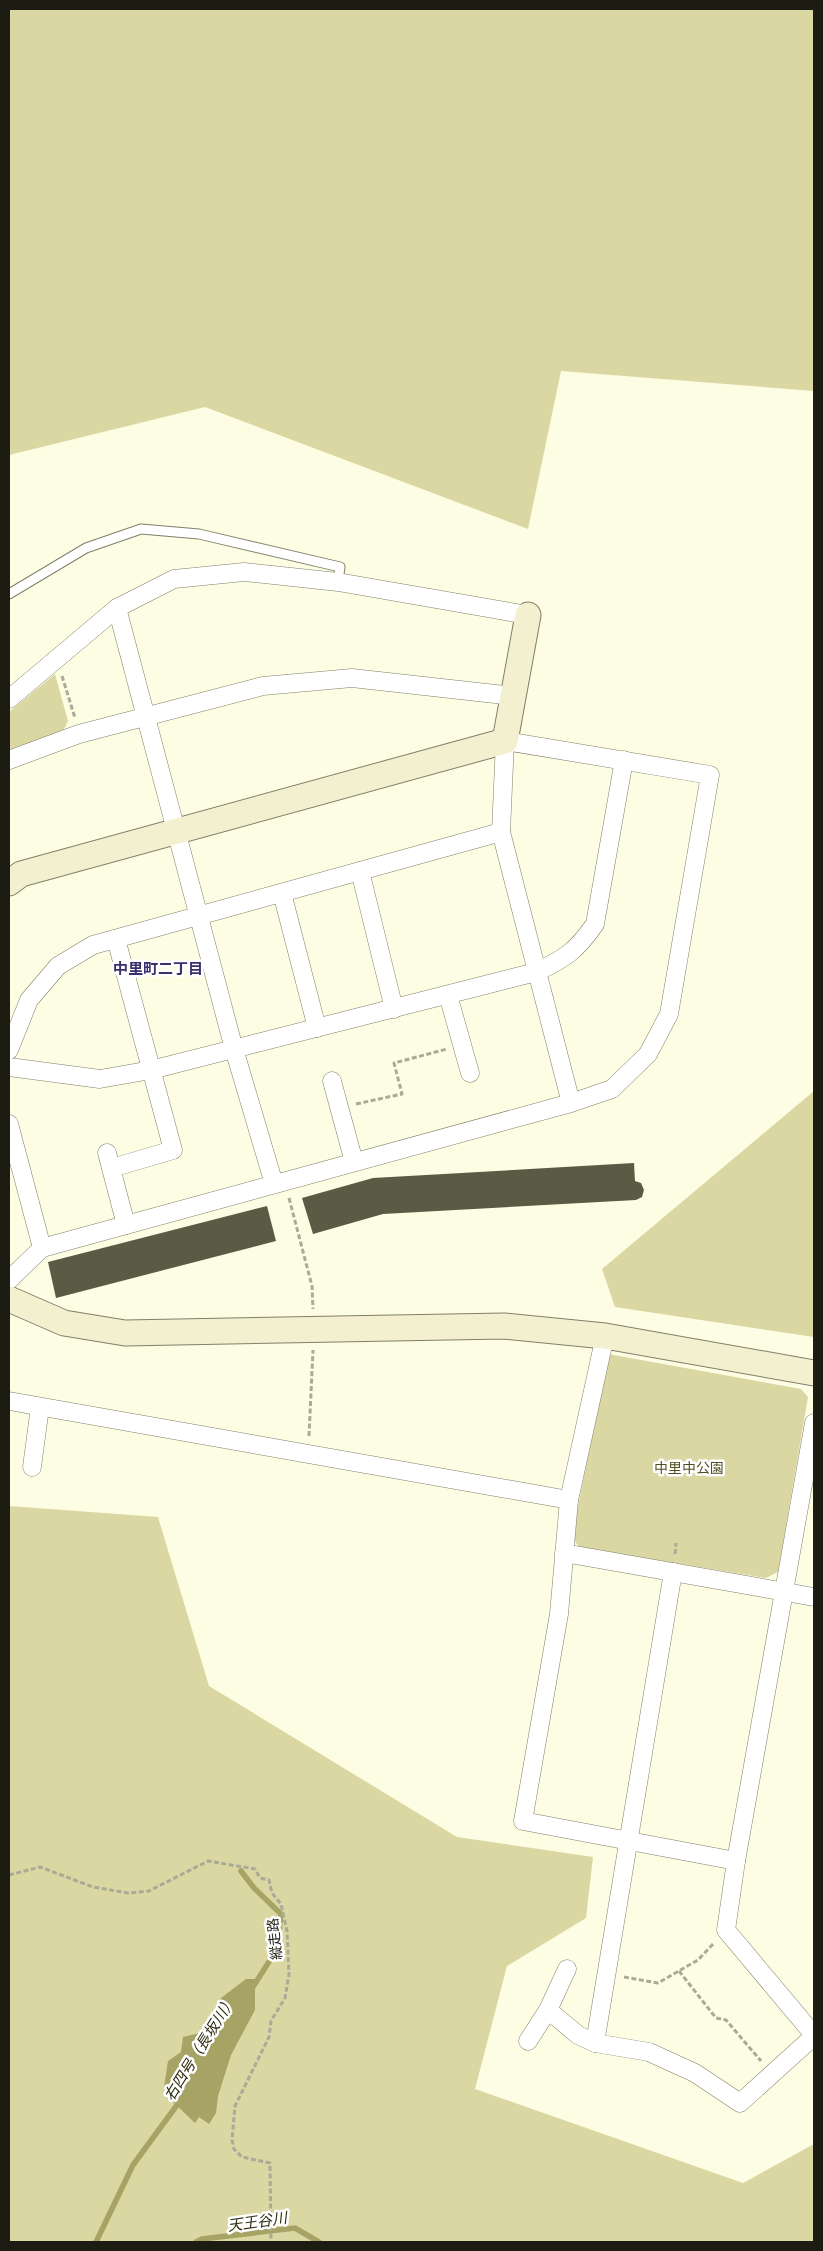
<svg xmlns="http://www.w3.org/2000/svg" width="823" height="2251" font-family="Barlow,'Noto Sans JP',sans-serif">
<rect width="100%" height="100%" fill="#fdfde3"/>
<g fill="#dad7a2">
<path d="M9 9H814V391L561 371 528 529 205 407 9 455Z"/>
<path d="M55 674 68 721 63 731 9 750V712Z"/>
<path d="M814 1091V1337L615 1307 602 1269Z"/>
<path d="M608 1354 801 1389 808 1397 778 1572 766 1578 579 1547 572 1537Z"/>
<path d="M9 1506 158 1517 209 1686 457 1837 593 1857 586 1918 507 1966 475 2089 743 2183 814 2144V2242H9Z"/>
</g>
<path fill="#a7a364" d="M246 1979H255V2010L231 2055 218 2096 216 2113 209 2124 199 2117 195 2123 170 2099 174 2094 164 2087 168 2061 181 2052 183 2037 204 2032 221 1998Z"/>
<g fill="none" stroke-linecap="round" stroke-linejoin="round">
<g stroke="#a7a364" stroke-width="5.5">
<path d="M241 1871 254 1888 281 1914 277 1949 251 1990"/>
<path d="M96 2242 133 2165 180 2101"/>
<path d="M196 2242 202 2239 295 2228 319 2242"/>
</g>
</g>
<g fill="#5b5b45">
<path d="M634 1163 635 1181 641 1183 644 1190 642 1197 636 1200 383 1214 313 1234 302 1198 373 1178Z"/>
<path d="M267 1206 276 1241 56 1298 48 1262Z"/>
</g>
<g fill="none" stroke-linecap="round" stroke-linejoin="round">
<defs>
<path id="lane" d="M9 594 86 548 141 529 199 534 340 567 338 582"/>
<g id="street">
<path d="M117 608 234 1049 274 1184"/>
<path d="M9 699 117 608 174 579 244 572 338 582 528 615"/>
<path d="M9 760 79 734 263 686 352 678 513 696"/>
<path d="M360 871 394 1009"/>
<path d="M282 893 317 1028"/>
<path d="M448 995 470 1073"/>
<path d="M9 1050 29 1000 58 966 93 945 501 832"/>
<path d="M9 1067 100 1079 151 1070 536 972C565 959 577 950 595 924L624 760"/>
<path d="M332 1081 354 1162"/>
<path d="M9 1124 42 1248"/>
<path d="M107 1153 126 1225"/>
<path d="M112 1168 173 1150 116 939"/>
<path d="M9 1280 42 1248 571 1103 612 1089 648 1054 669 1014 710 775 505 741 501 832 571 1103"/>
<path d="M605 1336 569 1500 559 1614 523 1821 736 1861"/>
<path d="M9 1401 569 1500"/>
<path d="M814 1423 736 1861 726 1930 814 2035"/>
<path d="M32 1467 40 1407"/>
<path d="M564 1553 814 1597"/>
<path d="M673 1572 595 2043 649 2052 695 2073 740 2103 814 2036"/>
<path d="M548 2010 578 2035 595 2043"/>
<path d="M528 2041 548 2010 567 1969"/>
</g>
<g id="secondary">
<path d="M9 883 21 874 505 741 528 615"/>
<path d="M9 1299 64 1323 125 1333 504 1326 605 1336 814 1373"/>
</g>
</defs>
<use href="#lane" stroke="#807f69" stroke-width="11"/>
<use href="#street" stroke="#807f69" stroke-width="19"/>
<use href="#secondary" stroke="#807f69" stroke-width="27"/>
<g stroke="#aaaa97" stroke-width="3" stroke-dasharray="5 2.5" stroke-linecap="butt">
<path d="M62 676 75 718"/>
<path d="M356 1104 402 1094 394 1063 447 1049"/>
<path d="M289 1198 312 1286 313 1309"/>
<path d="M309 1436 313 1350"/>
<path d="M675 1554 676 1543"/>
<path d="M9 1875 40 1867 93 1887 128 1893 149 1891 208 1861 255 1869 260 1878 269 1880 272 1893 281 1904 287 1931 289 1974 285 1998 271 2021 269 2037 235 2106 232 2140 234 2149 242 2157 270 2163 271 2242"/>
<path d="M679 1971 716 2018 726 2020 761 2061"/>
<path d="M624 1977 658 1983 698 1960 714 1943"/>
</g>
<use href="#lane" stroke="#fff" stroke-width="9"/>
<use href="#street" stroke="#fff" stroke-width="18"/>
<use href="#secondary" stroke="#f2f0cf" stroke-width="25"/>
</g>
<g text-anchor="middle" dominant-baseline="central" stroke-width="5" stroke-linejoin="round" paint-order="stroke">
<g font-size="14" fill="#524f1f" stroke="#fff">
<text x="689" y="1467">中里中公園</text>
</g>
<g font-size="14" fill="#1c1c13" stroke="#fff">
<text transform="translate(274 1939) rotate(-96)">縦走路</text>
</g>
<g font-size="15" font-weight="bold" fill="#38316c" stroke="#fff">
<text x="158" y="968">中里町二丁目</text>
</g>
<g font-size="15" font-style="italic" fill="#2c2b0d" stroke="#fff">
<text transform="translate(199 2048) rotate(-58)">右四号（長坂川）</text>
<text transform="translate(257 2221) rotate(-8)">天王谷川</text>
</g>
</g>
<rect width="823" height="2251" fill="none" stroke="#1c1c13" stroke-width="20"/>
</svg>
